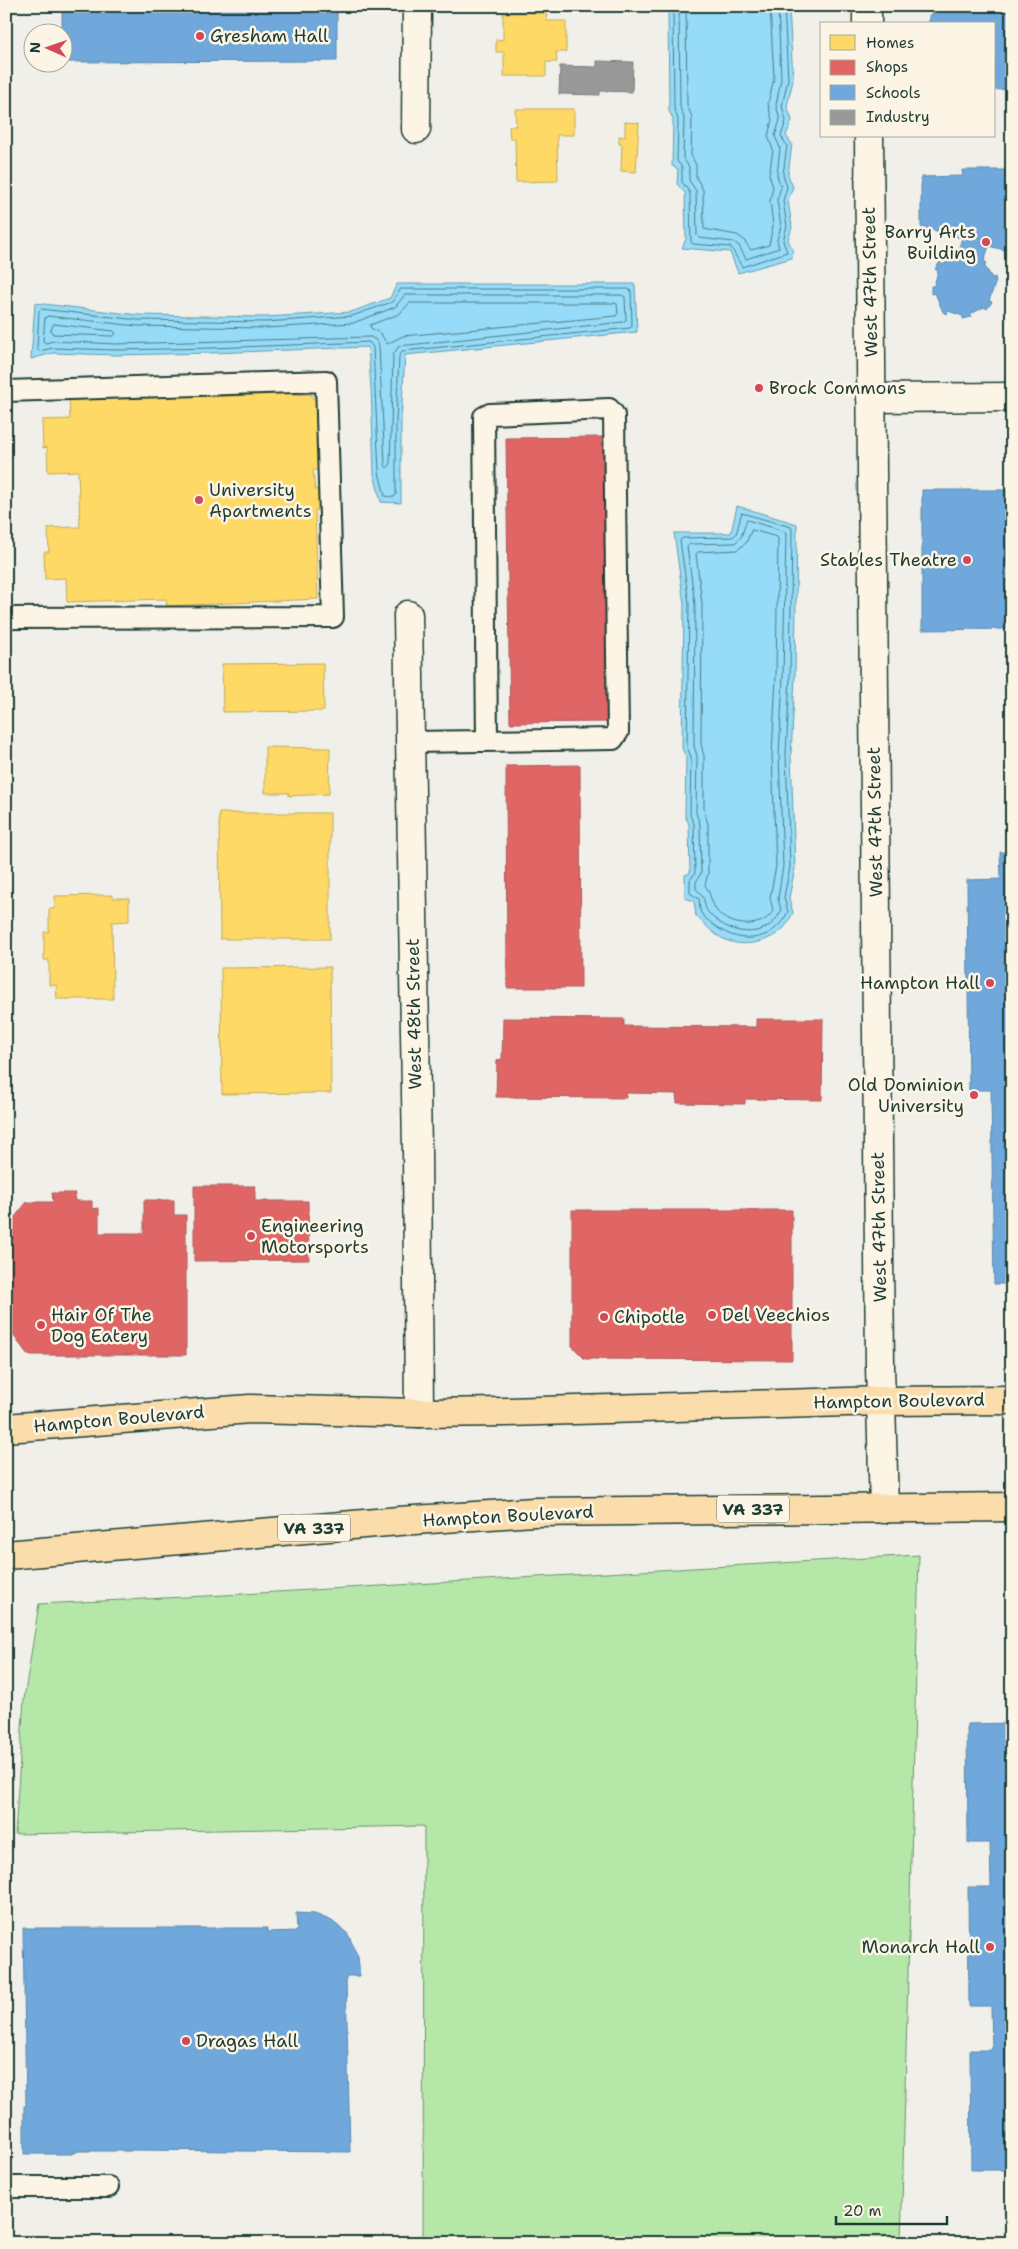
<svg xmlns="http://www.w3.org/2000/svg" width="1018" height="2249" font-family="'Shantell Sans',sans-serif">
<rect width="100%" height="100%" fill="#f1efe9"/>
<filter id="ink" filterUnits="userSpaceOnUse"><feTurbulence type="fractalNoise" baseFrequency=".02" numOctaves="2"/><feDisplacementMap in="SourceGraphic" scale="10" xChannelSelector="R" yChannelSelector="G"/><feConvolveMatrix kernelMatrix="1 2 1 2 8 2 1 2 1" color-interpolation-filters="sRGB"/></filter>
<g filter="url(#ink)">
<path fill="#b5e8a8" stroke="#6a926e" d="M919 1555 901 2243H423L424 1826 15 1834 24 1699 39 1604 207 1596Z"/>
<g fill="#96dbf8" stroke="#669caa">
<path d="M668 6H789L793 80 787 106 792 120 786 136 792 144 788 175 793 187 788 200 792 227 788 240 793 250 792 258 738 273 730 252 682 248 686 239 685 193 677 184 678 169 672 166 673 119 669 111Z"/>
<path d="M397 284H635L637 332 405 355 401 421V503L381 502 374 474 371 388 368 347 212 353 116 355 53 353 31 359 35 303 138 315 264 317 351 312 390 298Z"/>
<path d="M737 506 797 524 795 678 791 755 795 868 789 898 793 913C790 918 787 925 783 929 766 944 740 949 720 937 711 932 704 923 696 916L694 901 685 898V875L690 873 689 824 685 816 686 757 682 748 684 604 674 533H731Z"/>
</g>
<g fill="#ffd966" stroke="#bcaa57">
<path d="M503 13H547L546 21H566V52H556L557 62H546V76H504V52H496V39L503 40Z"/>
<path d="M515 109H574V135H557L558 181 516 182 515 138 510 139 509 126H516Z"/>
<path d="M625 122 639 123 636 172 621 171 622 144H619V136L625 137Z"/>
<path d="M211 391V397L292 393V395L312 394V398H317L320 470H313L315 490 318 489 319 510H315L318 599 167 606 166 599 67 602 66 578 45 579 44 552H49L48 528 80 527 78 471 48 472 47 447 43 448 42 420 70 419 69 396Z"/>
<path d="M323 663 324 711 223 712 222 664Z"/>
<path d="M265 747 330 748 329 794 289 796V793H265Z"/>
<path d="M219 813H330V939H220Z"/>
<path d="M113 895V898H129V921L112 922 113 999H57L56 985H49V960H44V932H49V909L55 908V896Z"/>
<path d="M330 967 331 1093 222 1094 221 968Z"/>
</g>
<g fill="#e06666" stroke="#a65a57">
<path d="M604 437 608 722 510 723 506 438Z"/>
<path d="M580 765 581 988H507L506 766Z"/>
<path d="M503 1018 624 1019V1026L756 1027V1019H823L822 1100 745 1099V1104L677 1103 676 1094 626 1093V1098L496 1097 497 1060 502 1059Z"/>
<path d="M194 1186H255V1201H308L309 1260 194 1261Z"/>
<path d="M52 1193H75V1201H92V1209L99 1208V1233H144V1200H174V1215H186V1355H28L10 1331V1223L27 1202H53Z"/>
<path d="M572 1210H792V1360L585 1359 572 1346Z"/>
</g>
<g fill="#6fa8dc" stroke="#5788aa">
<path d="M62 6H337V61L68 62V39H62Z"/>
<path d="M932 6H1012V89L994 90V24H929V15H933Z"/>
<path d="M962 170H1012V252L989 246 984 261 987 263 984 265 992 278 995 277 996 281 989 301 992 302 987 309 984 307 971 314V317L963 319V316L948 311 947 314 943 312 935 293 931 294V286H934L938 271 935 269 940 262 942 265 956 257 962 238 921 227V177L963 176Z"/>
<path d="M922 490H1012V629L922 630Z"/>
<path d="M1000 852H1012V1284H994L991 1090H969L967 880 1001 879Z"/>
<path d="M1012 1723V2170H971L970 2050H992L991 2006H969L968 1887H991L990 1843H968L967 1724Z"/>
<path d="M296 1913 315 1914 332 1921 348 1934 358 1957 360 1976H346L350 2152 131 2150V2151H79L71 2154H24V2106H26L23 1928H267V1932L297 1931Z"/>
</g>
<path fill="#999" stroke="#747d7b" d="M597 61 633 62 632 92 600 91V95L559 94 560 66 597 67Z"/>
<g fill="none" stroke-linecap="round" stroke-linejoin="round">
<g stroke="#4f7c82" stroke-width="1">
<path d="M673 6 674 109 678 119 677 161 682 167V182L690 193 691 242 693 244 731 247 742 267 787 252 783 241 787 226 783 201 787 187 783 175 787 146 781 136 786 121 782 106 788 79 784 6"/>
<path d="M679 6 680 107 684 118 683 158 689 167V180L696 191 697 236 699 238 734 242 739 246 746 259 779 248 777 240 781 226 777 200 781 187 777 175 780 148 775 136 780 120 776 105 781 79 778 6"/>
<path d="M686 6 687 105 692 117 691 155 696 165V177L703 190 704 229 737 235 743 239 751 250 769 245 773 225 770 201 773 187 769 175 773 150 768 136 772 120 768 104 774 78 770 6"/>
<path d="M401 289H629L631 291 632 326 630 328 402 351 399 356 396 421V495L394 497 385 496 379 472 373 347 369 342 212 348 116 350 53 348 39 351 37 349 39 311 41 309 138 320 265 322 352 316 392 302Z"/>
<path d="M405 295H622L625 297 626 320 623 322 399 346 393 355 390 465 387 468 385 465 379 346 377 341 371 337 116 344 53 341 46 343 43 341 45 318 47 316 137 326 265 328 353 323 395 307Z"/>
<path d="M410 303H615L617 304 618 313 616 316 403 336 387 344 381 334 371 328 370 325 399 314Z"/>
<path d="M54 324 114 331 116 334 113 336 53 334 51 331Z"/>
<path d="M742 513 791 527 792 529 790 677 786 755 790 867 784 897 788 912C771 945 736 945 710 922 708 920 703 917 702 914 699 911 700 904 699 899L690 893V880L695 873 694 824 690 815 691 757 687 747 689 604 680 540 683 538 733 537 736 534Z"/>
<path d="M747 520 784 531 786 534 783 677 779 755 783 866 778 898 781 911C766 942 727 935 708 912 702 904 708 899 696 889V882L701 873 700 824 696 813 697 756 694 746 695 604 687 547 690 544 735 543 741 537Z"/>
<path d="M752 530 777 537 778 539 776 677 772 755 776 866 770 897 773 911C761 932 722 926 714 906 710 898 710 892 705 885L708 873V824L704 811V756L701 744 702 604 696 554 698 552 737 550 746 543Z"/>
</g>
<defs>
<g id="lane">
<path d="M6 391 326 381 333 617 6 618"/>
<path d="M410 742 613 739 618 732 614 415 609 409 490 414 484 417 487 741"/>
<path d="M6 2187H108"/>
</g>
<g id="street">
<path d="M867 6V24"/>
<path d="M416 129 417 6"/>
<path d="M869 136 880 1366 884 1509"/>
<path d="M871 398 1012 397"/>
<path d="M408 615 417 1151 419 1413"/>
</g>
<g id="primary">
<path d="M6 1428 250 1409 419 1413 507 1412 881 1401 1012 1400"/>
<path d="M6 1555 399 1521 534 1512 1012 1507"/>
</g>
</defs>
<use href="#lane" stroke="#1f3d34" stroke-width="24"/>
<use href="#street" stroke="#1f3d34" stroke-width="31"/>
<use href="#primary" stroke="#1f3d34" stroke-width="31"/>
<use href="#lane" stroke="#fcf5e5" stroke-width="20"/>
<use href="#street" stroke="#fcf5e5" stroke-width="28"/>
<use href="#primary" stroke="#fbddab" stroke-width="28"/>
</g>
</g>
<g fill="#d1495b" stroke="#fcf5e5" stroke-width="2">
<circle cx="200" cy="36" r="5"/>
<circle cx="986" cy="242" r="5"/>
<circle cx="759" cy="388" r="5"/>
<circle cx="199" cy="500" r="5"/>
<circle cx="967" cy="560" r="5"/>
<circle cx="990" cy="983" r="5"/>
<circle cx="974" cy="1095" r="5"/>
<circle cx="251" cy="1236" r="5"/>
<circle cx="712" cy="1315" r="5"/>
<circle cx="604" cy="1317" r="5"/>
<circle cx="41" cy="1325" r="5"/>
<circle cx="990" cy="1947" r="5"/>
<circle cx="186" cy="2041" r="5"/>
</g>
<g text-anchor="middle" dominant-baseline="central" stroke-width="5" stroke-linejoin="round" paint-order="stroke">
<g fill="#fcf5e5" stroke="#617469" stroke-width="1">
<rect x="717" y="1495.5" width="72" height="27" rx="4"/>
<rect x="278" y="1514.5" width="72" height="27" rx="4"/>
</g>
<g font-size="16" font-weight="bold" fill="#1f3d34">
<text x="753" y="1509">VA 337</text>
<text x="314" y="1528">VA 337</text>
</g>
<g font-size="18" fill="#1f3d34" stroke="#fcf5e5" text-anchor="start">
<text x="210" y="36">Gresham Hall</text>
<text x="976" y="232" text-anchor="end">Barry Arts<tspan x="976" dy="21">Building</tspan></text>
<text x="769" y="388">Brock Commons</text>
<text x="209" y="490">University<tspan x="209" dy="21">Apartments</tspan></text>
<text x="957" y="560" text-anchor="end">Stables Theatre</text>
<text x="980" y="983" text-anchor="end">Hampton Hall</text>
<text x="964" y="1085" text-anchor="end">Old Dominion<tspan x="964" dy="21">University</tspan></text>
<text x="261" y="1226">Engineering<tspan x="261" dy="21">Motorsports</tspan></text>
<text x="51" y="1315">Hair Of The<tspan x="51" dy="21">Dog Eatery</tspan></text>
<text x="722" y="1315">Del Veechios</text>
<text x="614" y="1317">Chipotle</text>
<text x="980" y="1947" text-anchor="end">Monarch Hall</text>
<text x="196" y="2041">Dragas Hall</text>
</g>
<g font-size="18" fill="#1f3d34" stroke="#fcf5e5">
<text transform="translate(870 282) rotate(-91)">West 47th Street</text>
<text transform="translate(875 822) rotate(-91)">West 47th Street</text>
<text transform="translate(414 1014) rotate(-91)">West 48th Street</text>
<text transform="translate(879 1227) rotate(-91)">West 47th Street</text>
<text transform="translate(899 1401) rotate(-1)">Hampton Boulevard</text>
<text transform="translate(119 1419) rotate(-5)">Hampton Boulevard</text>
<text transform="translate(508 1516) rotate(-3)">Hampton Boulevard</text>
</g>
</g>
<rect width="1018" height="2249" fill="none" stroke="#fcf5e5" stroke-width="25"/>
<rect x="12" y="12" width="993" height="2224" fill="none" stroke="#1f3d34" stroke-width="2" filter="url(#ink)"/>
<rect x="820" y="22" width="175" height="115" fill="#fcf5e5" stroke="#a4ab9e"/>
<rect x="830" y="35" width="25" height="15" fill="#ffd966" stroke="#a4ab9e"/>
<text x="866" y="48" font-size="15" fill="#1f3d34">Homes</text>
<rect x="830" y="60" width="25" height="15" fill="#e06666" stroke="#a4ab9e"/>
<text x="866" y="72" font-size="15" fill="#1f3d34">Shops</text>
<rect x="830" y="85" width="25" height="15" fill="#6fa8dc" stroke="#a4ab9e"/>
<text x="866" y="98" font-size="15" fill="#1f3d34">Schools</text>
<rect x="830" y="110" width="25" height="15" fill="#999999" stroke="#a4ab9e"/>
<text x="866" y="122" font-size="15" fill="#1f3d34">Industry</text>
<g transform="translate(48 48) rotate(272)"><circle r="24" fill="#fcf5e5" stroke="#a4ab9e"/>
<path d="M0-4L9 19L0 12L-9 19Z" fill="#d1495b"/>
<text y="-8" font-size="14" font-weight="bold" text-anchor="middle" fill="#1f3d34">N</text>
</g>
<path d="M836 2216v8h111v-8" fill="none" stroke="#1f3d34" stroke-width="2.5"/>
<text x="843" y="2216" font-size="15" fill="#1f3d34" stroke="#fcf5e5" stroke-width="4" paint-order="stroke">20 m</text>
</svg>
